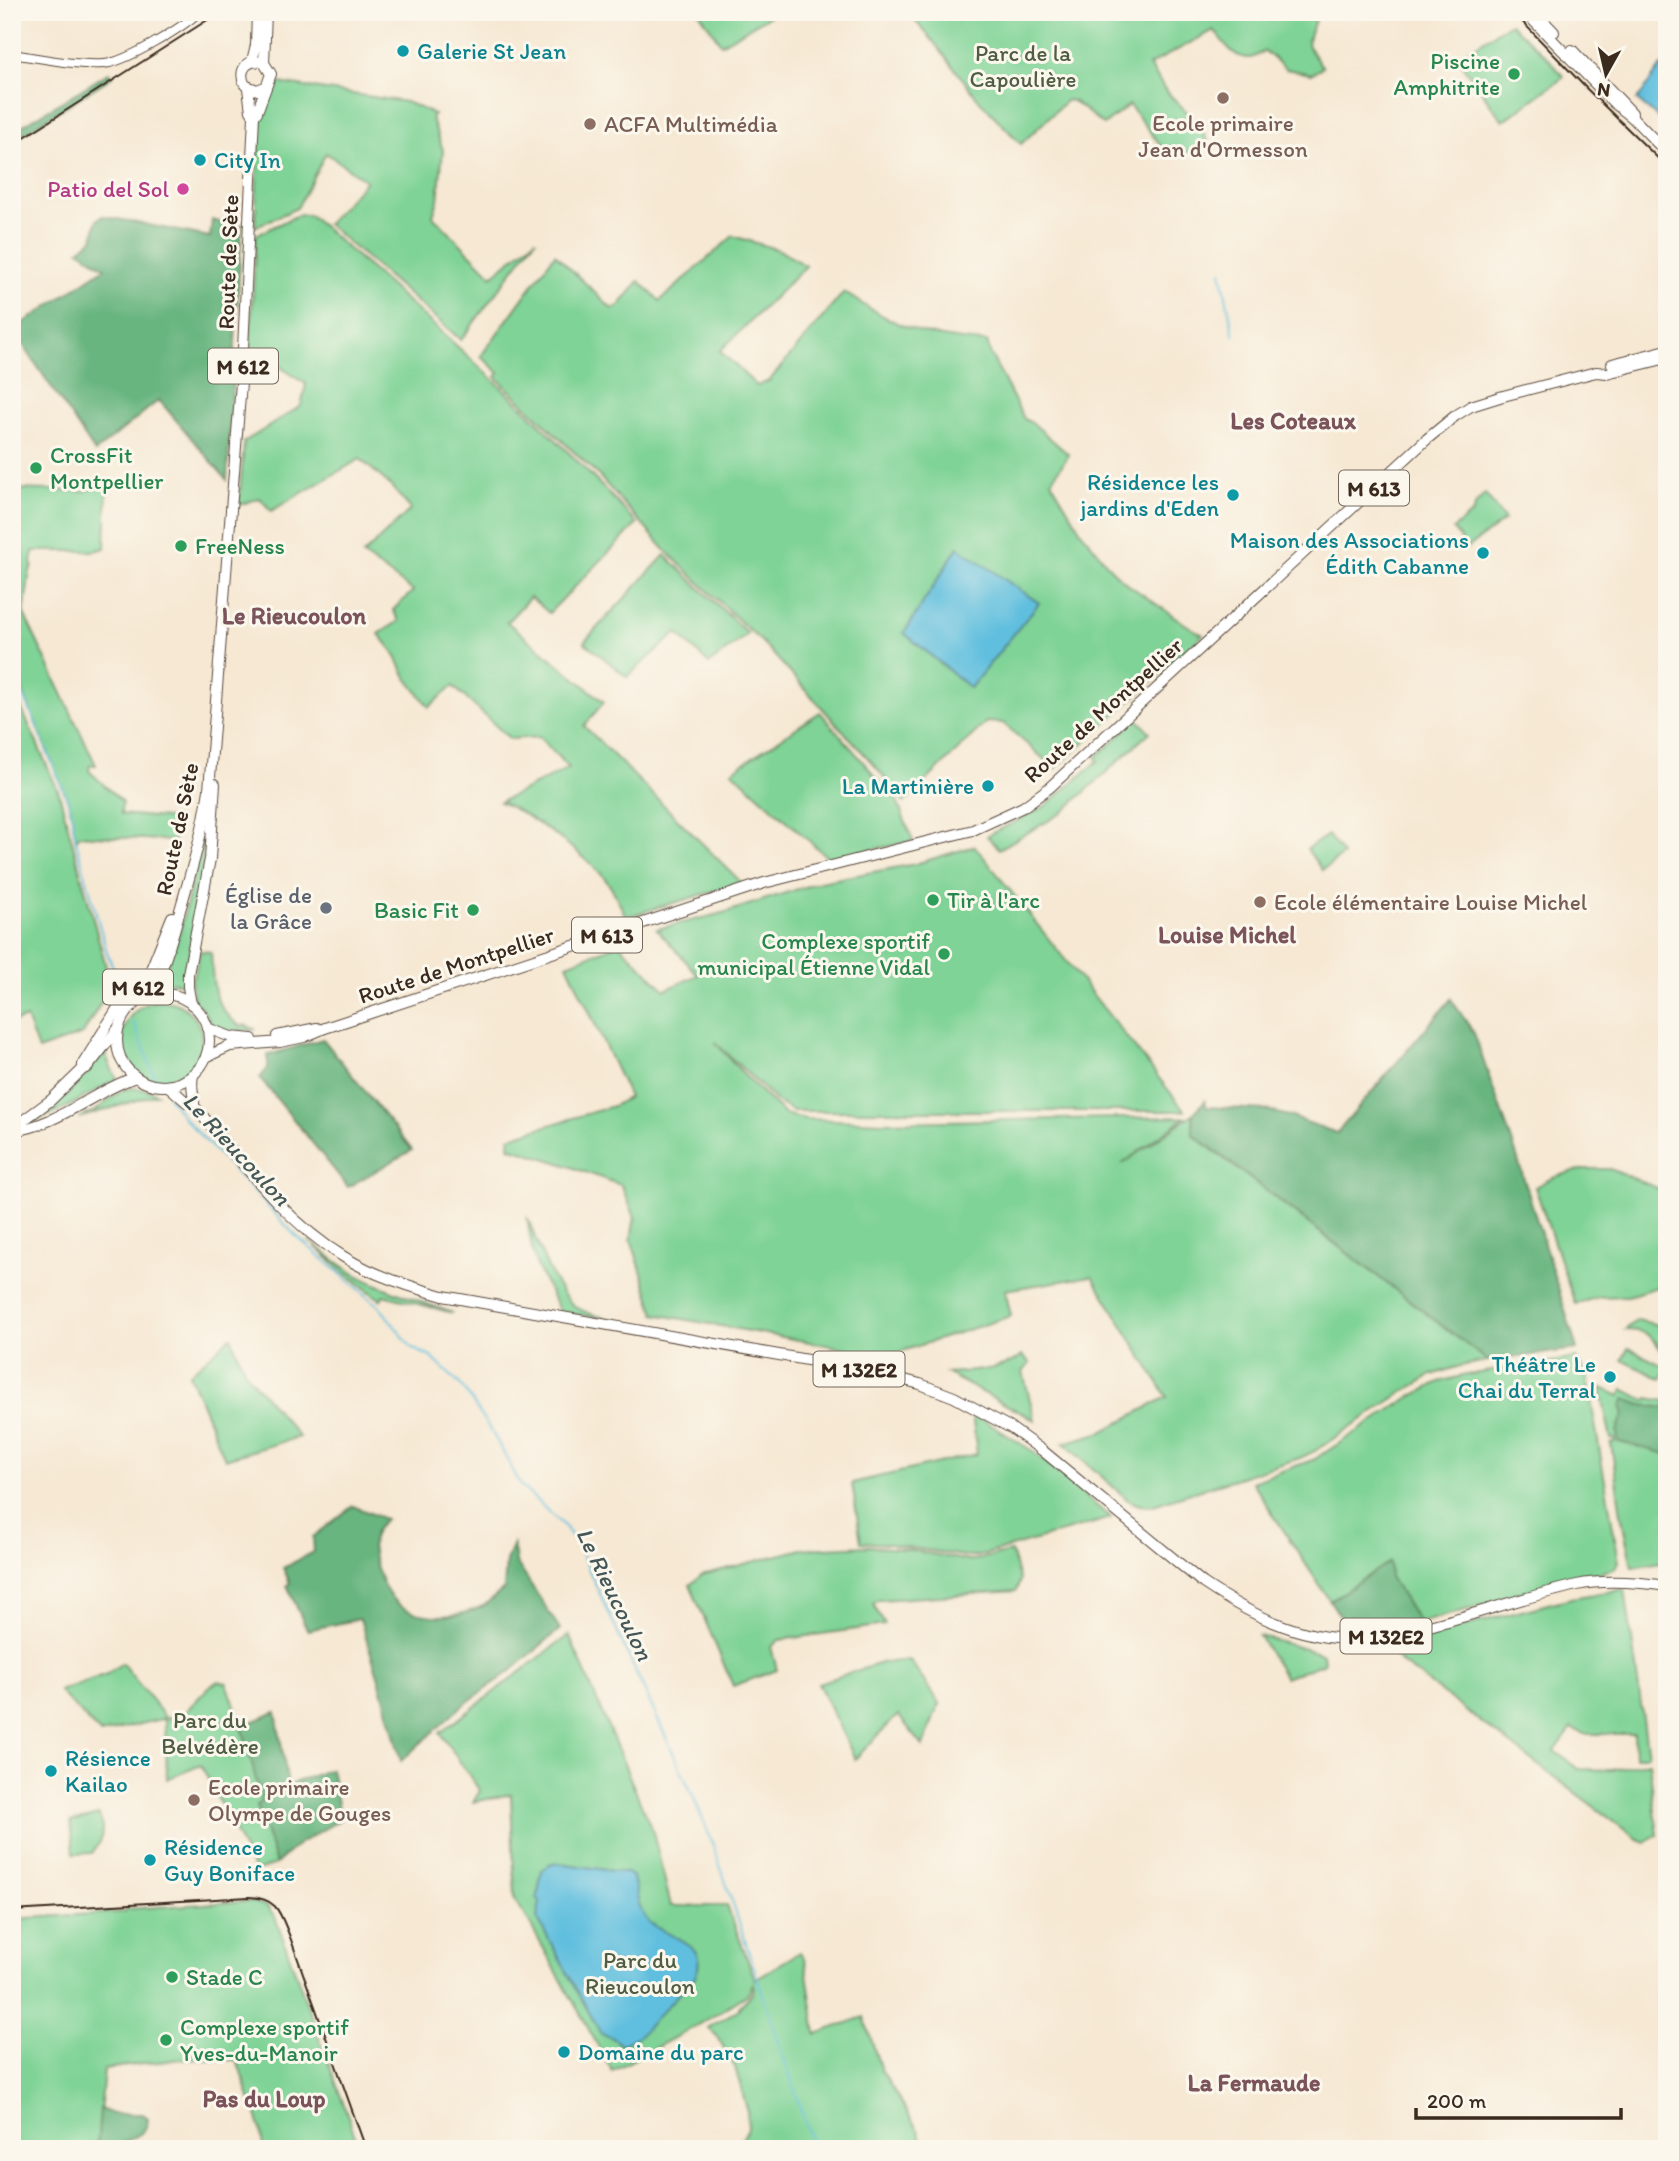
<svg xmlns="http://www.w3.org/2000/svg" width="1679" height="2161" font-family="Itim,sans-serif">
<rect width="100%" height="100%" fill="#fbf7ec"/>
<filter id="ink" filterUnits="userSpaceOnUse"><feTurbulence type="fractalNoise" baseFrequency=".0143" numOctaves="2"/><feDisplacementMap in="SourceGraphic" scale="14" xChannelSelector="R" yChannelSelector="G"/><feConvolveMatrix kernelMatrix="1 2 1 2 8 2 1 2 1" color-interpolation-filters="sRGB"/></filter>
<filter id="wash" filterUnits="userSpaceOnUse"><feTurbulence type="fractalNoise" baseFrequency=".00686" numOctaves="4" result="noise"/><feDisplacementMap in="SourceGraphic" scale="28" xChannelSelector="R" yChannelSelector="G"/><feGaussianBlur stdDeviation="1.57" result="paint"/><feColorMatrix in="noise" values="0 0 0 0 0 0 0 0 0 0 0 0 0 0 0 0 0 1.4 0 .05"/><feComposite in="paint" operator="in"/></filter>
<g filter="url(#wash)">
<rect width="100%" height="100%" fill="#f6e8d3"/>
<g fill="#7fd396" stroke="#5d7e5a" stroke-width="2">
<path d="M699 12H776L721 44Z"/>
<path d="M907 12H1319C1307 41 1301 42 1323 67L1311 74 1286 69 1265 51C1260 53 1254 58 1249 58 1233 59 1222 40 1214 30L1149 65 1166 91 1197 122 1208 141 1180 156 1165 151 1129 105 1104 125 1073 101 1067 100 1021 144 980 101 929 36Z"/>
<path d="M1510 23 1549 59 1564 77 1503 121 1457 58Z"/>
<path d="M279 83 406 102 434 114 431 117 443 150 438 200 433 216 492 276 536 239 461 340 327 224 366 181 326 153 297 208 255 227C257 202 256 105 270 89 270 88 279 83 279 83Z"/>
<path d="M300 214 311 216C423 315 536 413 637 524L549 613 530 597 507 622 604 702 584 726 742 883 626 917C619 902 612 886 601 874 579 850 530 815 500 802L569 768 539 737 510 739 453 686 429 707 406 677 393 651 379 634 399 621 393 610 413 591 363 555 411 509 388 483 360 459 271 511 260 498 239 505 244 442 301 406 306 384 250 347 256 235Z"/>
<path d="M733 236 779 250 806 266 720 351 757 386 769 381 844 292C893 326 927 339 987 342L991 355 1024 419 1034 424 1069 455 1051 481 1081 531 1111 569 1126 583 1188 626 1203 635 1055 769 1003 723 986 722 904 803 877 768 764 644 667 552 599 476 501 382 496 377 499 373 481 356 555 254 612 309 619 306 639 281 660 301Z"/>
<path d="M107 484 105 548 94 551H33L31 563 33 567 30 570 24 614 96 765H90L89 771 122 802 121 814 177 819 174 841 79 835 76 841 70 806 12 666V489L85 491Z"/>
<path d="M1485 494 1505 520 1467 548 1453 529 1473 513 1476 504Z"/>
<path d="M665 555 748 634 709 664 677 633 627 677 584 642Z"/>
<path d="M12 687 59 793 111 985 83 1034 38 1050 26 1018 12 1023Z"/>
<path d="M820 712 897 801 913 841 829 859 732 771Z"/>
<path d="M1137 719 1150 732 1062 813 999 849 987 836 1044 807 1098 761 1096 757Z"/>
<path d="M204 832 206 835 198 903 184 984 161 981 180 931Z"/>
<path d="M1328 835 1343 855 1322 870 1307 849Z"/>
<path d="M975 846 1185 1111H793L778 1103 715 1042 745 1076 784 1114 805 1119 883 1122 1185 1117 1122 1164 1193 1114V1135L1488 1361 1460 1366 1432 1375 1400 1394 1315 1451 1300 1458 1150 1506 1139 1505 1128 1500 1064 1443 1102 1432 1167 1397 1092 1276 1005 1290 1011 1316 887 1356 655 1314 631 1239 635 1217 621 1185 563 1164 509 1147 510 1137 613 1106 629 1097 567 964 619 944 665 990 698 975 657 929 723 913 820 882 915 864Z"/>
<path d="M200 951 211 952C213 984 211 1006 240 1026L245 1025 256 1030 228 1031 212 1025 202 1008 194 1001 191 981 197 965Z"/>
<circle cx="162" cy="1041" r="40"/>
<path d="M105 1053 111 1068 117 1079 65 1108 27 1124 66 1096Z"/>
<path d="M132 1088 149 1090 157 1094 79 1118 95 1111 122 1090Z"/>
<path d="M1586 1169H1610L1667 1192V1284L1628 1296 1599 1297 1575 1304 1535 1187C1551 1177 1567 1172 1586 1169Z"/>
<path d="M527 1217C538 1242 553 1292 576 1307 588 1315 603 1317 617 1321L560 1312 537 1266 532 1249Z"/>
<path d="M309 1240C325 1253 341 1267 359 1276 388 1292 422 1301 453 1313L383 1295 381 1300 342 1271Z"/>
<path d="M1637 1320 1667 1327V1354C1659 1350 1659 1346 1654 1340 1646 1331 1635 1330 1625 1330Z"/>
<path d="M231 1337 245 1372 299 1437 225 1459 189 1374Z"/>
<path d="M1628 1348 1667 1368 1661 1379 1622 1360Z"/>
<path d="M1022 1355 1030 1363 1023 1372 1035 1420 946 1373C966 1372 1008 1370 1022 1355Z"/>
<path d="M1576 1358 1586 1372 1619 1562 1614 1569 1419 1623 1390 1577 1388 1563 1330 1601 1252 1482 1315 1459 1407 1399 1439 1382 1466 1375Z"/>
<path d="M1600 1387 1620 1396 1623 1389 1646 1401 1648 1398 1665 1401 1667 1399V1561L1632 1567 1621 1514 1611 1443 1615 1442V1439H1611Z"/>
<path d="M972 1413 1031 1450 1111 1518 983 1555 970 1557 888 1544 861 1542 852 1483 977 1454Z"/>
<path d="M869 1546 910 1550 969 1561 1011 1552 1020 1581 1016 1591 879 1600 873 1604 885 1625 779 1640 771 1647 777 1670 733 1686 690 1585 702 1575 802 1549Z"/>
<path d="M1625 1589 1648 1755 1635 1757 1634 1734H1584L1572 1728 1555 1751 1578 1769 1612 1770 1649 1762 1658 1835 1646 1842 1636 1838 1403 1664 1383 1645 1400 1643 1571 1598Z"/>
<path d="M569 1635 653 1832 671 1906H727L755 1979 800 1952 805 1960 816 2034 864 2017 881 2070 918 2130 924 2149H736V2146L748 2129 747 2109 735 2067 717 2036 708 2028 739 2009V2007L753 1993 754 1982 748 1994 702 2023 612 2071 525 1915 515 1900 511 1794 473 1802 480 1791 440 1733Z"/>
<path d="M1259 1636 1323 1654 1324 1663 1285 1678Z"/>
<path d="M910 1660 939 1704 923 1746 898 1715 855 1759 818 1683 881 1663Z"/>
<path d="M122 1663 166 1718 184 1713 209 1687 218 1681 227 1683 242 1726 262 1802 257 1806 276 1864 255 1872 201 1765 167 1779 165 1718 101 1734 59 1691 107 1674Z"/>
<path d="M99 1815C105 1830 102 1841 92 1853L74 1854 71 1822Z"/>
<path d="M251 1901 267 1906 275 1917 360 2149H263L261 2130 237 2060 181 2059 104 2069 97 2149H12V1919L125 1912 126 1909Z"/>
</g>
<g fill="#67b57f" stroke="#51704e" stroke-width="2">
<path d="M110 72 113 76 12 141V132Z"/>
<path d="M102 216 210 237 212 220 234 226 242 225 227 480 159 400 95 452 13 330 105 268 79 250 93 239 97 220Z"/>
<path d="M1451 999 1474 1033 1488 1074 1513 1144 1577 1349 1488 1361 1193 1134V1114L1205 1101 1207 1107 1266 1110 1289 1116 1337 1133Z"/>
<path d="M323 1039 412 1150 348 1187 260 1078 268 1068V1055Z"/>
<path d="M1625 1399 1641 1405 1667 1408V1454L1618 1442 1617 1431 1624 1414 1621 1406Z"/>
<path d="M353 1506 385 1519C369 1535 370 1547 377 1568 380 1576 383 1586 388 1593 407 1622 455 1620 483 1606 490 1602 497 1594 504 1589L506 1561 513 1543 516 1562 560 1629 512 1670 462 1706 401 1761 380 1682 360 1619 307 1630 287 1585 290 1583 283 1568 314 1552 313 1537Z"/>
<path d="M1389 1562 1390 1577 1419 1623 1378 1629 1350 1631 1330 1601Z"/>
<path d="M276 1712 288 1785 331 1769 341 1819 297 1845 276 1864 257 1805 262 1802 242 1726Z"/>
<path d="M100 2109 113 2114H143L148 2118C148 2137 129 2137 117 2147L118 2149H97Z"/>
</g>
<g fill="#60bfde" stroke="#4e747e" stroke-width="2">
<path d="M1661 66 1667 71V119L1664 123 1637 100Z"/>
<path d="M958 547 1039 603 970 688 904 633Z"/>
<path d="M559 1863 627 1873 633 1877C636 1890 638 1910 647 1920 665 1939 712 1940 695 1977L639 2036 621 2045 613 2038 601 2034 537 1918 540 1902 537 1898 542 1870 549 1865Z"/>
</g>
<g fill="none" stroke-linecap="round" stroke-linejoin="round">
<g stroke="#60bfde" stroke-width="2">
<path d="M1221 271 1234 336"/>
<path d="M12 667 70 806 76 841 107 953 120 984"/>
<path d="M134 1023 155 1077"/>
<path d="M168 1096 183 1117 296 1236 379 1306 412 1348 431 1357 462 1386 493 1434 522 1487 566 1528 577 1544 693 1796 714 1847 814 2149"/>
</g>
</g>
</g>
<g filter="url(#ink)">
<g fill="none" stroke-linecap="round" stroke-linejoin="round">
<defs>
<path id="minor" d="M12 54C41 58 76 66 104 64 126 62 182 28 199 12"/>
<g id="major">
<path d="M1525 12 1614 103 1632 117 1667 153"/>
<path d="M1535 12 1554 32"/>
<path d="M1572 50 1632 113"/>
<path d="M252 61 256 45 257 12"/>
<path d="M264 63 266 12"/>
<path d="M248 88 251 111 254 116"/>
<path d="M1612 364 1667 350"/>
<circle cx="163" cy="1040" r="46"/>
<path d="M146 997C163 974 170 944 178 917 190 875 203 833 209 790L242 370 254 116 257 112 271 74 264 63C248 57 237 70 245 85L257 90 265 87"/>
<path d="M191 1004 188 987V974L210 859 215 784"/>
<path d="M207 1028 231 1037 252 1039"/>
<path d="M277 1036 317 1028"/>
<path d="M206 1057 230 1046 280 1042 304 1037 325 1028 764 883 973 830 1023 807 1049 788 1427 439 1455 416 1471 406 1503 396 1596 372 1607 373 1667 358"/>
<path d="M83 1069V1064L119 1006 132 994 151 969 172 917"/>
<path d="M193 1075C190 1090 195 1095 194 1106"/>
<path d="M168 1086C177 1092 185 1104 194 1106 240 1159 284 1221 344 1257 375 1276 409 1286 443 1296L870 1371 920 1384 954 1397 1011 1428 1043 1451 1203 1583C1249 1614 1298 1639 1355 1639 1385 1639 1415 1630 1444 1622 1488 1610 1532 1595 1577 1585 1606 1579 1638 1582 1667 1586"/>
<path d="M12 1131 21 1122 51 1100 83 1069 87 1068 117 1030"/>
<path d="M12 1131C57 1126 94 1091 136 1077"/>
</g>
</defs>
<use href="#minor" stroke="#574639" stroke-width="10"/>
<use href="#major" stroke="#574639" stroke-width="12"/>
<use href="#minor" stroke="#fff" stroke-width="8"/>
<use href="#major" stroke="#fff" stroke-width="10"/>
<g stroke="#3b2a1e" stroke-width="2">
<path d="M1513 12 1587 89 1667 167"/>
<path d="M12 145 220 12"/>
<path d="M12 1911 249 1897C278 1898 280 1913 290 1937L366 2149"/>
</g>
</g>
</g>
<g fill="#0f9aa8" stroke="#fbf7ec" stroke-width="2.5">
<circle cx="403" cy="51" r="7"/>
<circle cx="200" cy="160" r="7"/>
<circle cx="1233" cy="495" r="7"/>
<circle cx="1483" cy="553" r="7"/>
<circle cx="988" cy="786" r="7"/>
<circle cx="1610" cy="1377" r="7"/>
<circle cx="51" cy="1771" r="7"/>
<circle cx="150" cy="1860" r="7"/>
<circle cx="564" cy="2052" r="7"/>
</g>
<g fill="#2e9e5b" stroke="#fbf7ec" stroke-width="2.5">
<circle cx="1514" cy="74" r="7"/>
<circle cx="36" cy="468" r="7"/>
<circle cx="181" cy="546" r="7"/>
<circle cx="933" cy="900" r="7"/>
<circle cx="473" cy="910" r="7"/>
<circle cx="944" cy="954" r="7"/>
<circle cx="172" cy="1977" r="7"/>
<circle cx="166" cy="2040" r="7"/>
</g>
<g fill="#8d6e63" stroke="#fbf7ec" stroke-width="2.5">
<circle cx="1223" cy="98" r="7"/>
<circle cx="590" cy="124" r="7"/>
<circle cx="1260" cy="902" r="7"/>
<circle cx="194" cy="1800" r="7"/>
</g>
<circle fill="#d1479c" stroke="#fbf7ec" stroke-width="2.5" cx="183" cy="189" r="7"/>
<circle fill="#6b7280" stroke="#fbf7ec" stroke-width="2.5" cx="326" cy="908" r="7"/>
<g text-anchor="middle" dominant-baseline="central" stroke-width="6" stroke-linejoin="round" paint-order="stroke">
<g fill="#fbf7ec" stroke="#75685c" stroke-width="2">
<rect x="208" y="348.5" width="70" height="35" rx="5"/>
<rect x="1339" y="470.5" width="70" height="35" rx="5"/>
<rect x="572" y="917.5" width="70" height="35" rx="5"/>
<rect x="103" y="969.5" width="70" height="35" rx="5"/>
<rect x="813.5" y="1351.5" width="91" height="35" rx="5"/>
<rect x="1340.5" y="1618.5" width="91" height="35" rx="5"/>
</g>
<g font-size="21" font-weight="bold" fill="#3b2a1e">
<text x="243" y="366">M 612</text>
<text x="1374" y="488">M 613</text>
<text x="607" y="935">M 613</text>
<text x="138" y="987">M 612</text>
<text x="859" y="1369">M 132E2</text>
<text x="1386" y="1636">M 132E2</text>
</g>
<g font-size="23" fill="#0d838f" stroke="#fbf7ec" text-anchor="start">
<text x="417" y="51">Galerie St Jean</text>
<text x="214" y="160">City In</text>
<text x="1219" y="482" text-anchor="end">Résidence les<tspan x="1219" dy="26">jardins d'Eden</tspan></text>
<text x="1469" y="540" text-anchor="end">Maison des Associations<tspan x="1469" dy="26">Édith Cabanne</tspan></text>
<text x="974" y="786" text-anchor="end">La Martinière</text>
<text x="1596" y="1364" text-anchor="end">Théâtre Le<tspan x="1596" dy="26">Chai du Terral</tspan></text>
<text x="65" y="1758">Résience<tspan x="65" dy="26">Kailao</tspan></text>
<text x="164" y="1847">Résidence<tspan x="164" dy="26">Guy Boniface</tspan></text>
<text x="578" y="2052">Domaine du parc</text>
</g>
<g font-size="23" fill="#4f5d42" stroke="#fbf7ec">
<text x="1023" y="53">Parc de la<tspan x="1023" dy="26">Capoulière</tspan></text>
<text x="210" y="1720">Parc du<tspan x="210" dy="26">Belvédère</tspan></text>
<text x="640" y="1960">Parc du<tspan x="640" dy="26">Rieucoulon</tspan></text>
</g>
<g font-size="23" fill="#27864d" stroke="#fbf7ec" text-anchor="start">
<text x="1500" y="61" text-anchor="end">Piscine<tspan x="1500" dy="26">Amphitrite</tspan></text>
<text x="50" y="455">CrossFit<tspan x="50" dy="26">Montpellier</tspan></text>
<text x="195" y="546">FreeNess</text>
<text x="947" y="900">Tir à l'arc</text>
<text x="459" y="910" text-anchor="end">Basic Fit</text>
<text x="930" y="941" text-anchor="end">Complexe sportif<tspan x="930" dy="26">municipal Étienne Vidal</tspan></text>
<text x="186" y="1977">Stade C</text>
<text x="180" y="2027">Complexe sportif<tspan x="180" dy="26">Yves-du-Manoir</tspan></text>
</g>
<g font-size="23" fill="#785e54" stroke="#fbf7ec" text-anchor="start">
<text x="1223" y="123" text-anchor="middle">Ecole primaire<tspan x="1223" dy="26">Jean d'Ormesson</tspan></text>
<text x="604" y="124">ACFA Multimédia</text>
<text x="1274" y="902">Ecole élémentaire Louise Michel</text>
<text x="208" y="1787">Ecole primaire<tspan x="208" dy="26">Olympe de Gouges</tspan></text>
</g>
<g font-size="23" fill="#b23c85" stroke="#fbf7ec" text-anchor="end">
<text x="169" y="189">Patio del Sol</text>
</g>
<g font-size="23" fill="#3b2a1e" stroke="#fbf7ec">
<text transform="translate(228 262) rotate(-88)">Route de Sète</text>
<text transform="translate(1103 710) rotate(-42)">Route de Montpellier</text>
<text transform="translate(177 829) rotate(-78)">Route de Sète</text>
<text transform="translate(456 965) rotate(-18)">Route de Montpellier</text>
</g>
<g font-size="23" fill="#5b616d" stroke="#fbf7ec" text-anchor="end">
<text x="312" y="895">Église de<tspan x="312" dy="26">la Grâce</tspan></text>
</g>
<g font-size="24" font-weight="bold" fill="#7a545a" stroke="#fbf7ec">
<text x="1293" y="420">Les Coteaux</text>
<text x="294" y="615">Le Rieucoulon</text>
<text x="1227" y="934">Louise Michel</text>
<text x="1254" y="2082">La Fermaude</text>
<text x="264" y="2098">Pas du Loup</text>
</g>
<g font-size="24" font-style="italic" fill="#465758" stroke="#fbf7ec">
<text transform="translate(237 1149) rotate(47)">Le Rieucoulon</text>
<text transform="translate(615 1594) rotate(64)">Le Rieucoulon</text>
</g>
</g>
<rect width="1679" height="2161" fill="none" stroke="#fbf7ec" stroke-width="42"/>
<g transform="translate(1606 74) rotate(188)" stroke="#fbf7ec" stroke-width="5" paint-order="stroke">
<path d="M0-5L12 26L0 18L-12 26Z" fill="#3b2a1e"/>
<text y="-10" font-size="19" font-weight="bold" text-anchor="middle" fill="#3b2a1e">N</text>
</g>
<path d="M1416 2108v10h205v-10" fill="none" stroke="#3b2a1e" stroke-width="3.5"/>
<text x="1427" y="2108" font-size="21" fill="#3b2a1e" stroke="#fbf7ec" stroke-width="5" paint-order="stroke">200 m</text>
</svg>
